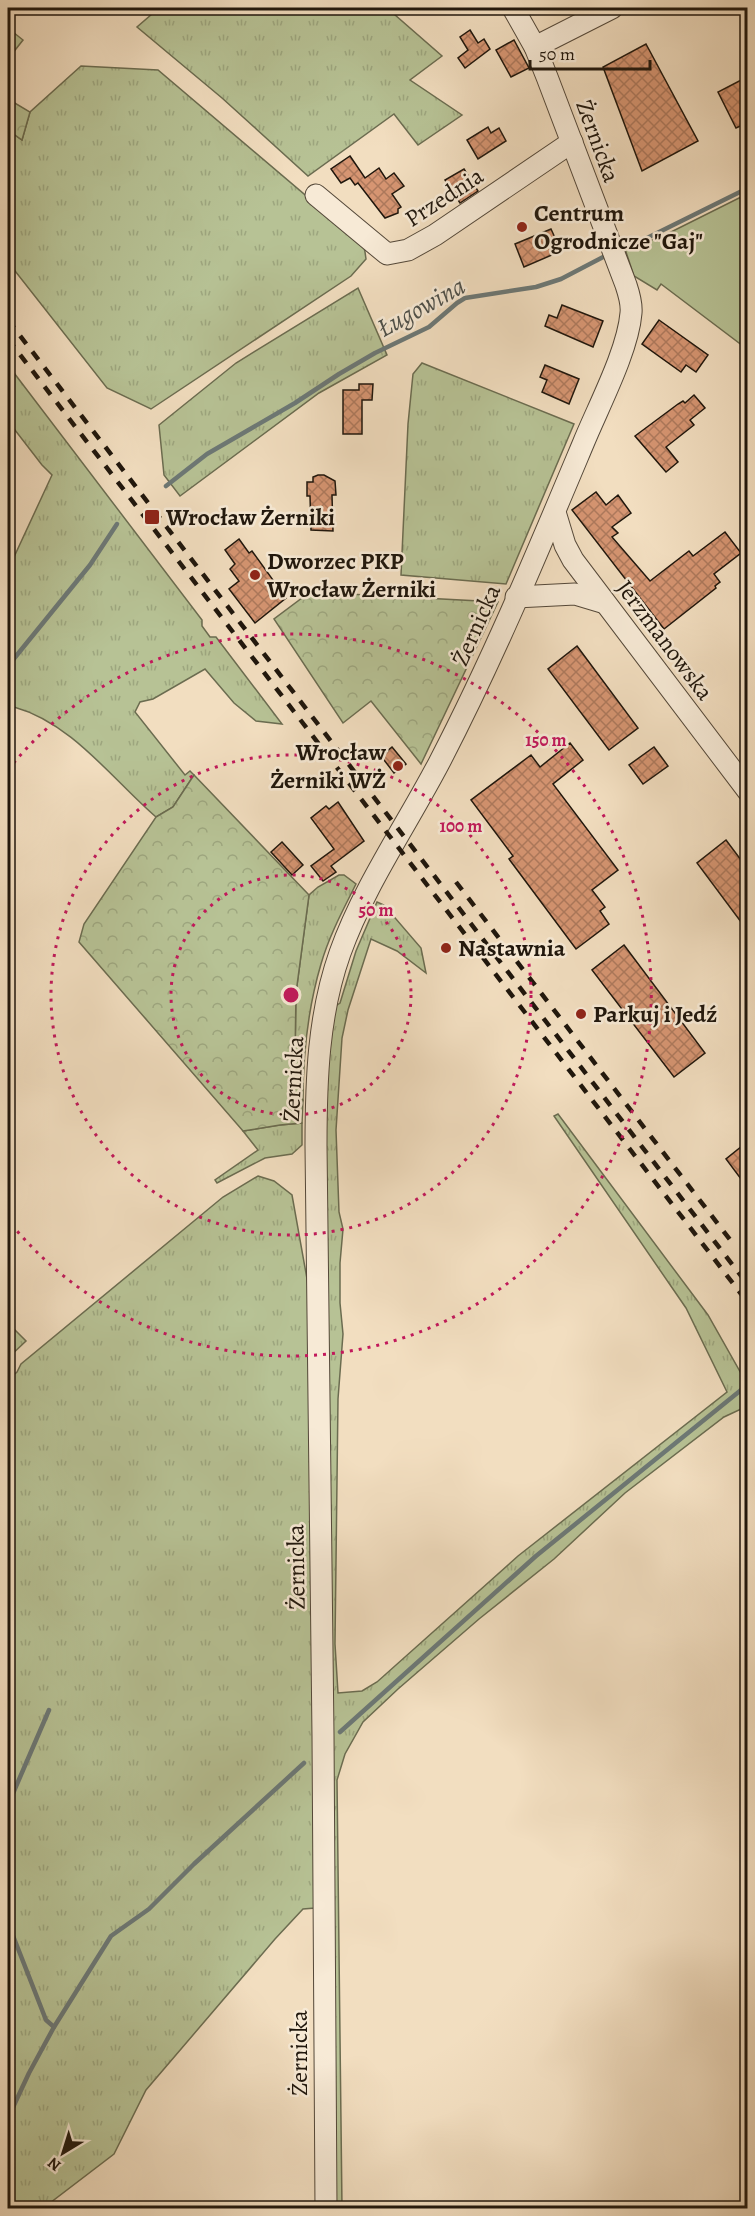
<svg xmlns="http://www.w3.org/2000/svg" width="755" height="2216" font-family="Alegreya,serif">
<defs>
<pattern id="grass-tufts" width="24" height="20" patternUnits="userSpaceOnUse" patternTransform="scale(1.5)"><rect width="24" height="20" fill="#b7c295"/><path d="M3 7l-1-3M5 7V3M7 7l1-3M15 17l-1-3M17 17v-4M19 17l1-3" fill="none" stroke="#9da67f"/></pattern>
<pattern id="forest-crowns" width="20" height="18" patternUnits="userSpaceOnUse" patternTransform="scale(1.5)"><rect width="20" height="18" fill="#b7c295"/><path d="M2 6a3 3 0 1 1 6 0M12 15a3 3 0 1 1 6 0" fill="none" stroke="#9da67f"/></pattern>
<pattern id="building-cross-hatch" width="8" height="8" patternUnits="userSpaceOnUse" patternTransform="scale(1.5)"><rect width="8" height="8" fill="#d69572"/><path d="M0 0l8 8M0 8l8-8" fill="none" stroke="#ad795c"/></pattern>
</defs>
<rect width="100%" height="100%" fill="#f2dec0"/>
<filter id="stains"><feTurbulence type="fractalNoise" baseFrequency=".00333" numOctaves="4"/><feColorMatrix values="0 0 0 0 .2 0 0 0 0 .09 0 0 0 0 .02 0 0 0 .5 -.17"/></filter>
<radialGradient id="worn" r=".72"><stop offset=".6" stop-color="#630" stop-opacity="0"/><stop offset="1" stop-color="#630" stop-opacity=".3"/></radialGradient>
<g fill="url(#grass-tufts)" stroke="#6b6c50" stroke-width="1.5">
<path d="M159 8H387L442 56 410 80 462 115 418 145 394 114 308 176 222 98 137 27Z"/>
<path d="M81 66 158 70 364 245 366 259 351 276 151 409 107 388 8 262V130L22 140 30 112Z"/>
<path d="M358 288 387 355 319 393 180 496 164 475 159 425 236 363Z"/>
<path d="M422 363 574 424 506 584 401 575 408 424 413 374Z"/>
<path d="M8 365 202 620V626L210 637H216L282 724 256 721 234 703 205 669 153 699 140 702 135 712 185 775 190 771 194 775 173 807 156 817C112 779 72 723 14 707L8 711V570L52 475 42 465 8 421Z"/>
<path d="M339 875H344L356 884C343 910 329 936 321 964 308 1008 303 1054 303 1100L295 1093 291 1083 295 1058 296 993 309 895 318 887Z"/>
<path d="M377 902 384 905 421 948 426 973 397 951 371 939 348 1010 342 1038 336 1130 339 1212 343 1229 340 1263V1303L343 1334 338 1399 335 1644 338 1693 362 1691 377 1682 518 1556 727 1392 686 1308 554 1116 558 1114 708 1315 747 1384 748 1410 741 1409 724 1417 625 1493 554 1559 479 1619 398 1689 363 1722 345 1754 337 1780 342 2208H334L325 1080 334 1007 340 1003 356 951Z"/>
<path d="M302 1123V1145L292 1154 265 1158 217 1183 215 1180 258 1150 243 1131 280 1125Z"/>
<path d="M258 1176 274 1181 292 1195 309 1290 315 1908 303 1909 275 1939 146 2090 114 2154 50 2203 48 2208H8V1380L17 1372 21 1364 223 1197Z"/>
<path d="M8 1323 26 1341 8 1358Z"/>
</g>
<g fill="url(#forest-crowns)" stroke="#6b6c50" stroke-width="1.5">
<path d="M8 28 23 40 8 59Z"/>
<path d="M8 99 30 112 22 140 8 130Z"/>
<path d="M310 592 498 602 421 764 371 701 343 723 274 619Z"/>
<path d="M194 775 309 895 296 993 295 1058 292 1083 295 1093 303 1100 302 1123 280 1125 243 1131 79 942 84 924 156 817 173 807Z"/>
</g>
<path fill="#b7c295" stroke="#6b6c50" stroke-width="1.5" d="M747 194V349L661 284 657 290 634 276 625 249 663 236Z"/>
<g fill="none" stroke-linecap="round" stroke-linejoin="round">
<g stroke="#6c7876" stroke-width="4.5">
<path d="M617 250 645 239 748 188"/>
<path d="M166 486 207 454 295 403 339 374 375 353 429 327 457 303 465 298 536 287 561 279 607 255"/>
<path d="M8 666 90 565 117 524"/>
<path d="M340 1732 536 1556 746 1386"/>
<path d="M8 1805 49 1710"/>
<path d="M8 1923 46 2020 54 2027"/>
<path d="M8 2118 29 2073 54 2027 111 1936 149 1909 194 1864 304 1763"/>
</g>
</g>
<g fill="url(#building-cross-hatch)" stroke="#1f160c" stroke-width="1.5">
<path d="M470 30 478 43 484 39 490 49 465 68 458 58 468 50 460 37Z"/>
<path d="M514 40 529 68 511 77 496 50Z"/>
<path d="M646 44 698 141 642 171 603 67Z"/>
<path d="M747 77V123L736 128 718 92Z"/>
<path d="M488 127 491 133 499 128 506 141 478 159 467 140Z"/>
<path d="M350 156 365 178 379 168 386 179 394 173 404 186 392 194 401 207 398 209V213L385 218 358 183 355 185 350 178 341 183 331 169Z"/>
<path d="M464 169 478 191 460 203 445 180Z"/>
<path d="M551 229 561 251 524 267 515 244Z"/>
<path d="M562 305 603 321 593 347 545 326 549 315 557 318Z"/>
<path d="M659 320 708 355 696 372 686 365 681 372 642 344Z"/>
<path d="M545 365 579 379 569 404 542 392 547 380 540 377Z"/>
<path d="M359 384H373L372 400H362V434H343V390H359Z"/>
<path d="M694 395 705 408 690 420 694 425 666 447 678 462 666 472 635 436 678 404 683 401 685 403Z"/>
<path d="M318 475H324L335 481 336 495H332L333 531 311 530 310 496H307V482H313V477Z"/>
<path d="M596 492 606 505 618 495 631 513 612 527 618 533 612 537 650 581 689 551 693 556 725 532 741 553 714 574 720 582 715 586 716 588 664 629 572 510Z"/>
<path d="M239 539 249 553 252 551 286 598 255 623 229 589 239 581 230 569 235 564 225 550Z"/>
<path d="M577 646 638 728 609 750 548 669Z"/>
<path d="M570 743 583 760 553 784 618 870 592 890 605 907 600 911 609 924 576 949 509 859 513 856 471 800 531 755 540 767Z"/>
<path d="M392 747 406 764 394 773 381 756Z"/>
<path d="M654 747 668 766 643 784 629 765Z"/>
<path d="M338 802 364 841 331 866 336 872 323 881 311 866 334 849 311 818 326 806 329 809Z"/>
<path d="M726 840 747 868V930L697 863Z"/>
<path d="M282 842 303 865 292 875 271 852Z"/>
<path d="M624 945 705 1053 674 1077 592 970Z"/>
<path d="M747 1142V1187L726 1159Z"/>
</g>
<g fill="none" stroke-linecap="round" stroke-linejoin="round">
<defs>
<g id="minor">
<path d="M535 47 612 8"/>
<path d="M316 195 387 254 408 250 435 235 572 142"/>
<path d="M555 512 565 545 573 560 748 791"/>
<path d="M516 597 575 594 605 603"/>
<path d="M326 2208 323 1735 316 1146C316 1081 318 1015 340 953 364 886 406 826 439 763 493 659 538 551 583 444 598 407 628 351 631 313 632 304 629 294 626 285L547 77 535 47 513 8"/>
</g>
</defs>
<use href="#minor" stroke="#544839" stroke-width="23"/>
<use href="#minor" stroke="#f7ead6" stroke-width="21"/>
<g stroke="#1f160c" stroke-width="4.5" stroke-dasharray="10 10" stroke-linecap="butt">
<path d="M8 320 748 1285"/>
<path d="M8 339 748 1303"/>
<path d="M456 882 731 1241"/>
</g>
</g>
<g fill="none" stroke="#c2185b" stroke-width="3" stroke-dasharray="3 6">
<circle cx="291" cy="995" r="120"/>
<circle cx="291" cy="995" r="240"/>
<path d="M8 770A361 361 0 1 1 8 1220"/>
</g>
<g fill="#8f2418" stroke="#f7ead6" stroke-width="2">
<circle cx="522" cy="227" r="6"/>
<rect x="144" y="509" width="16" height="16" rx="3"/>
<circle cx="255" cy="575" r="6"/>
<circle cx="398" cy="766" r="6"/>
<circle cx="446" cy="948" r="6"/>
<circle cx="581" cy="1014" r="6"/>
</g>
<g text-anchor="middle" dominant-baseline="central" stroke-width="5" stroke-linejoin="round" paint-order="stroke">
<g font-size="24" fill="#1f160c" stroke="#f7ead6">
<text transform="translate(598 141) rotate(70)">Żernicka</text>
<text transform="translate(444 197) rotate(-33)">Przednia</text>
<text transform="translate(476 625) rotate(-66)">Żernicka</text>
<text transform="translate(665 640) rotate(53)">Jerzmanowska</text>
<text transform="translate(293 1079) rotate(-87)">Żernicka</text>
<text transform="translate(296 1567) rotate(-91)">Żernicka</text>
<text transform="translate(299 2053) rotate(-90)">Żernicka</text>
</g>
<g font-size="24" font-weight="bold" fill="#1f160c" stroke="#f7ead6" text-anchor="start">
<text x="534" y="213">Centrum<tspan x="534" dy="28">Ogrodnicze "Gaj"</tspan></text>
<text x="166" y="517">Wrocław Żerniki</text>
<text x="267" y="561">Dworzec PKP<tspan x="267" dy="28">Wrocław Żerniki</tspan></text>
<text x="386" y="752" text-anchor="end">Wrocław<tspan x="386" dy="28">Żerniki WŻ</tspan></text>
<text x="458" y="948">Nastawnia</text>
<text x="593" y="1014">Parkuj i Jedź</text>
</g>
<g font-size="26" font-style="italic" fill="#4c4f4a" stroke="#f7ead6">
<text transform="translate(421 307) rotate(-29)">Ługowina</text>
</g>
</g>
<circle cx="291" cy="995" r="9" fill="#c2185b" stroke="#f7ead6" stroke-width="3"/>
<g font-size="18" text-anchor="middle" font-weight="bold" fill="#c2185b" stroke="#f7ead6" stroke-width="5" stroke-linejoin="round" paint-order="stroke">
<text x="546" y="746">150 m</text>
<text x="461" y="832">100 m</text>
<text x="376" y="916">50 m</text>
</g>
<rect width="755" height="2216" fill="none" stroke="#f2dec0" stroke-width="30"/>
<rect x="9" y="9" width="737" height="2198" fill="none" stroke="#1f160c" stroke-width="3"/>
<rect x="15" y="15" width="725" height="2186" fill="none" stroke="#1f160c" stroke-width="1.5"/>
<g transform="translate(63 2153) rotate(218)" stroke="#f7ead6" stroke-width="4.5" paint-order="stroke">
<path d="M0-4.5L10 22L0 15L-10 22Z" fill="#1f160c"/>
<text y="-9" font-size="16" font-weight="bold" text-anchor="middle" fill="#1f160c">N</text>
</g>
<path d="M530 60v9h120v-9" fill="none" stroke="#1f160c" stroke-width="3"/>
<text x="539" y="60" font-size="18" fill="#1f160c" stroke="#f7ead6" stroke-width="4.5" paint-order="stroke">50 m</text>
<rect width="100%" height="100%" filter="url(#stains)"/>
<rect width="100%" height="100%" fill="url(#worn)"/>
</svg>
